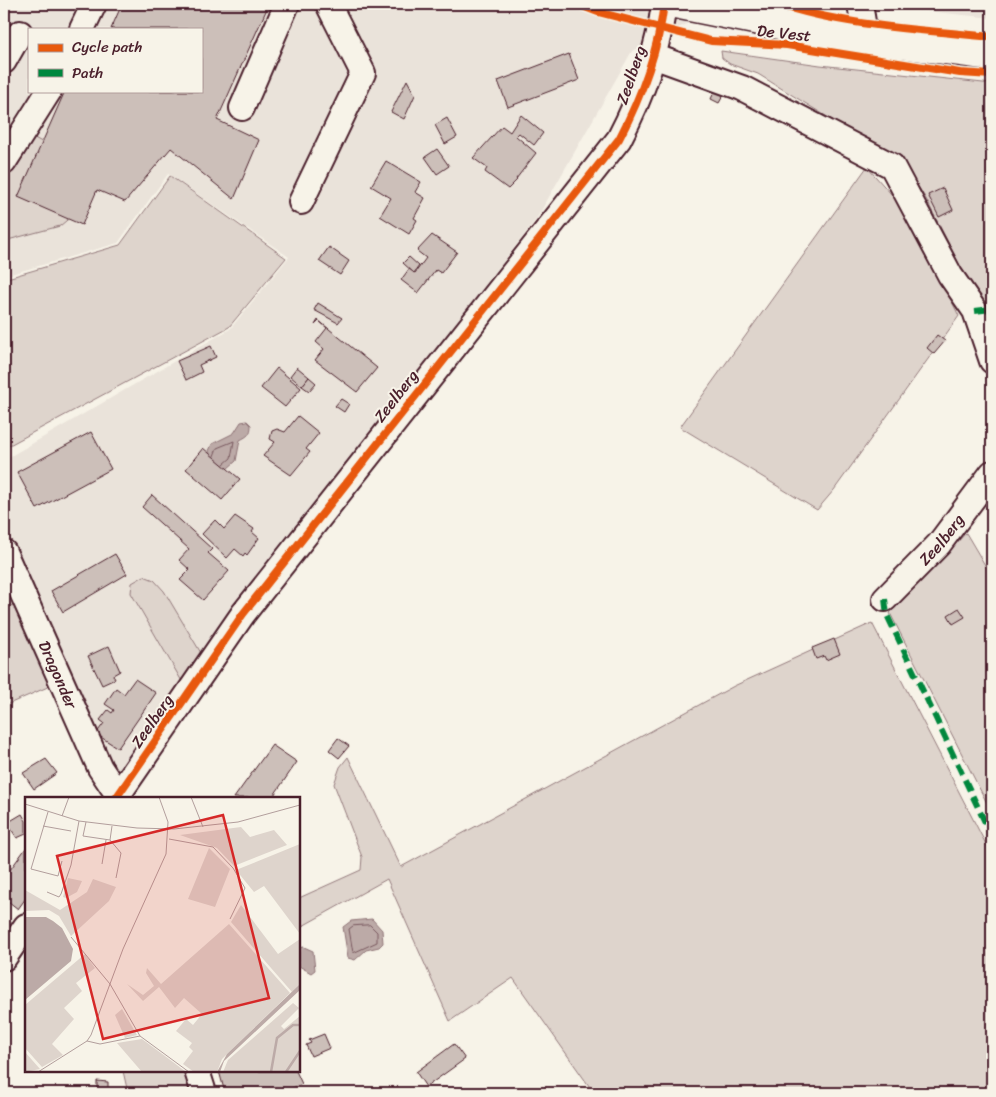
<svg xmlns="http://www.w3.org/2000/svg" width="996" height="1097" font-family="Sriracha,sans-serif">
<rect width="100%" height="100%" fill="#f7f3e8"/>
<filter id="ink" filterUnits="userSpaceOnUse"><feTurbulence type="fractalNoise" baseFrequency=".02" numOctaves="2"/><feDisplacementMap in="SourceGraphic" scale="10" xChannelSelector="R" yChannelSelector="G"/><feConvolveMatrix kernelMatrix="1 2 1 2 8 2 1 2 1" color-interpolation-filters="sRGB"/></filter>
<g filter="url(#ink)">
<g fill="#eae3da" fill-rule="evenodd">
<path d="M4 4H727L632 51 537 218 350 461 123 798 4 543V460L230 329 289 257 168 174 118 243 4 276ZM29 29H201V91H29Z"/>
<path d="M860 4H992V18Z"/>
</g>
<g fill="#ded4cc" stroke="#947a7c">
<path d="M721 51 820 65 992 84V304L980 305 926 199 912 177 855 134 758 74 730 64 722 58Z"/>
<path d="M29 135 102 175 87 203 60 226 4 241V182Z"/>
<path d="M867 167 908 213 959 316 834 490 817 510 680 427Z"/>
<path d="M170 176 286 258 229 327 4 448V279L120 245Z"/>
<path d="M966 533 992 577V813L890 613Z"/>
<path d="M144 576 154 580 164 591 204 658 184 685 131 593 132 583Z"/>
<path d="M17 589 57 683 4 706V596Z"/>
<path d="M872 623 992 856V1093H594L513 978 450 1021 387 879 299 928V898L361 870 362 857 334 784 340 767 348 757 401 867 734 686Z"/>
<path d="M123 1071H184L190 1093H128Z"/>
</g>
<g fill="#bcaaa7" stroke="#8e7275">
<path d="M247 421 251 425C251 434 248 436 240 440L236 461 227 469 210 462 209 451 212 444 234 433 241 422Z"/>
<path d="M372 919 382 930 383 943 379 947 366 950 355 960 348 958 343 927 351 921Z"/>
<path d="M304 947 313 951 315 970 311 973 299 966V948Z"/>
</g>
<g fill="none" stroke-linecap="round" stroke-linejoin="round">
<g stroke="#78575d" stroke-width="1">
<path d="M214 456 217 448 234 441 231 458 224 464"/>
<path d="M370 925 377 932V942L353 953 349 929 353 926Z"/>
</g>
</g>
<g fill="#ccbfb9" stroke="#4a1f2b">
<path d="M122 4H269L217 120 259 140 234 199 171 148 125 202 97 190 82 225 18 197 65 91H201V29H111Z"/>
<path d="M569 54 579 80 508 107 498 81Z"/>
<path d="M407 80 415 95 404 119 391 112Z"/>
<path d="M715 90 724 94 719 103 711 99Z"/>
<path d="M521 115 543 133 534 145 519 133 516 136 536 153 516 179 517 180 508 189 485 172 487 168 473 158 502 126 510 132Z"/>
<path d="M447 118 457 137 445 144 435 125Z"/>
<path d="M437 149 449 166 437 174 425 157Z"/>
<path d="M386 161 421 182 415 192 425 198 414 218 417 220 409 234 380 216 391 198 371 186Z"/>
<path d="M943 188 953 210 939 217 928 195Z"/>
<path d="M432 235 457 252 441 273 436 270 418 293 401 280 409 269 415 273 426 258 417 251Z"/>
<path d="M329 247 349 261 340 275 319 261Z"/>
<path d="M409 257 419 266 414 273 403 263Z"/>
<path d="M318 303 342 318 338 323 314 310Z"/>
<path d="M318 320 377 368 357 392 315 360 324 349 316 342 327 328 319 321 315 325Z"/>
<path d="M937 335 945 341 934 354 927 348Z"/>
<path d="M211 346 216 357 199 365 202 372 186 380 177 361Z"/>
<path d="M297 367 309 377 302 386 290 376Z"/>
<path d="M277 368 301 388 285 407 261 388Z"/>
<path d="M309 377 316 383 309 391 302 386Z"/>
<path d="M341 399 349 404 344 412 335 406Z"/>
<path d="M298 416 319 433 306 449 310 452 291 475 263 456 275 442 270 439 272 431 277 429 285 432Z"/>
<path d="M91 432 111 469 37 509 17 472Z"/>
<path d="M203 448 240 479 222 500 186 469Z"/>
<path d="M152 495 212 549 208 553 229 571 203 600 180 580 190 570 179 560 189 549 142 507Z"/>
<path d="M235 516 254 529 252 532 259 538 247 555 245 553 243 556 235 549 227 558 202 534 215 520 224 529Z"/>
<path d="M115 554 127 574 63 612 51 591Z"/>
<path d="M959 608 965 617 953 624 948 615Z"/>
<path d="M834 639 840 654 826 660 824 656 816 659 812 648Z"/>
<path d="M109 646 120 671 113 675 115 679 102 685 88 656Z"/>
<path d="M135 679 156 693 118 748 96 734 104 723 100 720 108 710 112 713 114 710 105 704 116 688 124 694Z"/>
<path d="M338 738 349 746 339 758 329 750Z"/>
<path d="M272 745 297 762 272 798H234Z"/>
<path d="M46 759 57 773 34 789 23 773Z"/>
<path d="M22 814 26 821V834L17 838 7 823Z"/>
<path d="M26 848V898L18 909 4 898V878Z"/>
<path d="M324 1034 330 1048 311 1056 306 1045 311 1043 309 1040Z"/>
<path d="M454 1044 465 1059 426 1087 416 1072Z"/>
<path d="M219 1071H296L302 1084 280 1093H225Z"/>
<path d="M97 1081 108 1082V1093H97Z"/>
</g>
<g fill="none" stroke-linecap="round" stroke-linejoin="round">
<defs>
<g id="minor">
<path d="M860 4 866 40"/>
<path d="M82 29 94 4"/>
<path d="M653 56 742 88 892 166 950 275 975 311 992 361"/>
<path d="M4 61 20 33"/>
<path d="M242 108 287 4"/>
<path d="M4 162 49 91"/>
<path d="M301 202 363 73 328 4"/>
<path id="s1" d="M4 552 100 768 120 798"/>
<path id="s2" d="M885 599 939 544 992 473"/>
<path d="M116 798 243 614 619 139C641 97 658 52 664 4"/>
<path d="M4 958 26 926"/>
<path d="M197 1071 204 1093"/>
</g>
<path id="major" d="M675 4 824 34 992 56"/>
</defs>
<use href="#minor" stroke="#4a1f2b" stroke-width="28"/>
<use href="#major" stroke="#4a1f2b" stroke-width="31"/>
<use href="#minor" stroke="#f7f3e8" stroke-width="24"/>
<use href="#major" stroke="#f7f3e8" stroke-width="28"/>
<g stroke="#00873e" stroke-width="6" stroke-dasharray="12 6" stroke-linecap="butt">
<path d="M975 311 992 309"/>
<path d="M885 599 887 615 992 837"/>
</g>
<defs>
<g id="cycleway">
<path d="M577 4 598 12 711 41 787 45 960 73 992 75"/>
<path d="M778 4C842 26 925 30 992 37"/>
<path d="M116 798 243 614 619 139C641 97 658 52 664 4"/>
</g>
</defs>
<use href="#cycleway" stroke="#f7f3e8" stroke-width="11"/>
<use href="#cycleway" stroke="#e8590c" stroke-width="8"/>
</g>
</g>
<g text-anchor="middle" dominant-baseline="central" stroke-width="4" stroke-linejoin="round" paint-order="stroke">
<g font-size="16" fill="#4a1f2b" stroke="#f7f3e8">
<text transform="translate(784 33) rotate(6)">De Vest</text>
<text transform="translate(631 75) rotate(-71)">Zeelberg</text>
<text transform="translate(396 396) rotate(-52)">Zeelberg</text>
<text stroke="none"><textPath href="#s2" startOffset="82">Zeelberg</textPath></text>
<text stroke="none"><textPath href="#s1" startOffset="134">Dragonder</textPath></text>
<text transform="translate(152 721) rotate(-55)">Zeelberg</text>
</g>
</g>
<g transform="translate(25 797)">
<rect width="275" height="275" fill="#f7f3e8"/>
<path d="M216 30 225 40 249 33 262 48 209 69 192 51 155 38ZM275 47V137L239 89 229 95 211 73ZM184 51 205 72 190 110 163 102ZM43 81 57 84 52 95 41 101 38 100ZM68 82 91 90 84 104 46 139 34 119 24 113 0 114V93L35 113 62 95ZM216 108 253 157 275 142V187L267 195 206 125ZM204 127 265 196 197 262 192 275H169L158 267 168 254 164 250 167 246 151 234 161 222 168 228 177 217 159 201 150 211 134 190 118 204 102 187 118 198 129 189 121 176 122 171 136 187ZM60 157 70 171 51 186 57 194 39 211 49 222 27 247 38 258 17 270 0 251V208ZM268 206 274 211 256 229 259 232 275 219V275H198L203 263ZM97 212 112 238 100 241 90 218ZM117 242 148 265 161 275H117L92 246ZM0 255 15 272 0 275Z" fill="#ded4cc"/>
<path d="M0 120H21L28 124 37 131 48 152 46 164 0 203ZM275 187V193L199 264 195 275H192L202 257Z" fill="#bcaaa7"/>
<path fill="none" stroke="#bcaaa7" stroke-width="2.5" d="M246 275 252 241 268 228H275M261 275 275 254"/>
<path fill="none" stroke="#b29e9c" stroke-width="1" d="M166 0 178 30M0 7 54 24 112 31 149 32 213 25 275 8M23 15 6 72 33 79 37 64M37 19 44 0M61 25 58 39 85 43 87 29M18 29 46 34M144 42 188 50 208 71 220 91 205 122M85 43 96 56 91 81M77 67 81 43M22 95 34 100 36 97 46 68 54 24M46 140 85 187 115 239M62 244 75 247 115 239 164 275M13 275 62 244 66 238 98 152 141 57 143 25 134 0"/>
<path fill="#d62828" fill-opacity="0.15" stroke="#d62828" stroke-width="2.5" d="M198 18 244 201 78 242 32 59Z"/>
<rect width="275" height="275" fill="none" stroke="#4a1f2b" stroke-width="2.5"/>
</g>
<rect width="996" height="1097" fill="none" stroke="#f7f3e8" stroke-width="20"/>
<rect x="10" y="10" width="976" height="1077" fill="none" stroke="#4a1f2b" stroke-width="2" filter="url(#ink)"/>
<rect x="28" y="28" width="175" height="65" fill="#f7f3e8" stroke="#b29e9c"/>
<rect x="38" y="44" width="25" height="8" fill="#e8590c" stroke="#b29e9c"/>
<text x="72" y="52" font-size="15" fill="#4a1f2b">Cycle path</text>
<rect x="38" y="69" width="25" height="8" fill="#00873e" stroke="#b29e9c"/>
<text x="72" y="78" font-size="15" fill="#4a1f2b">Path</text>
</svg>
